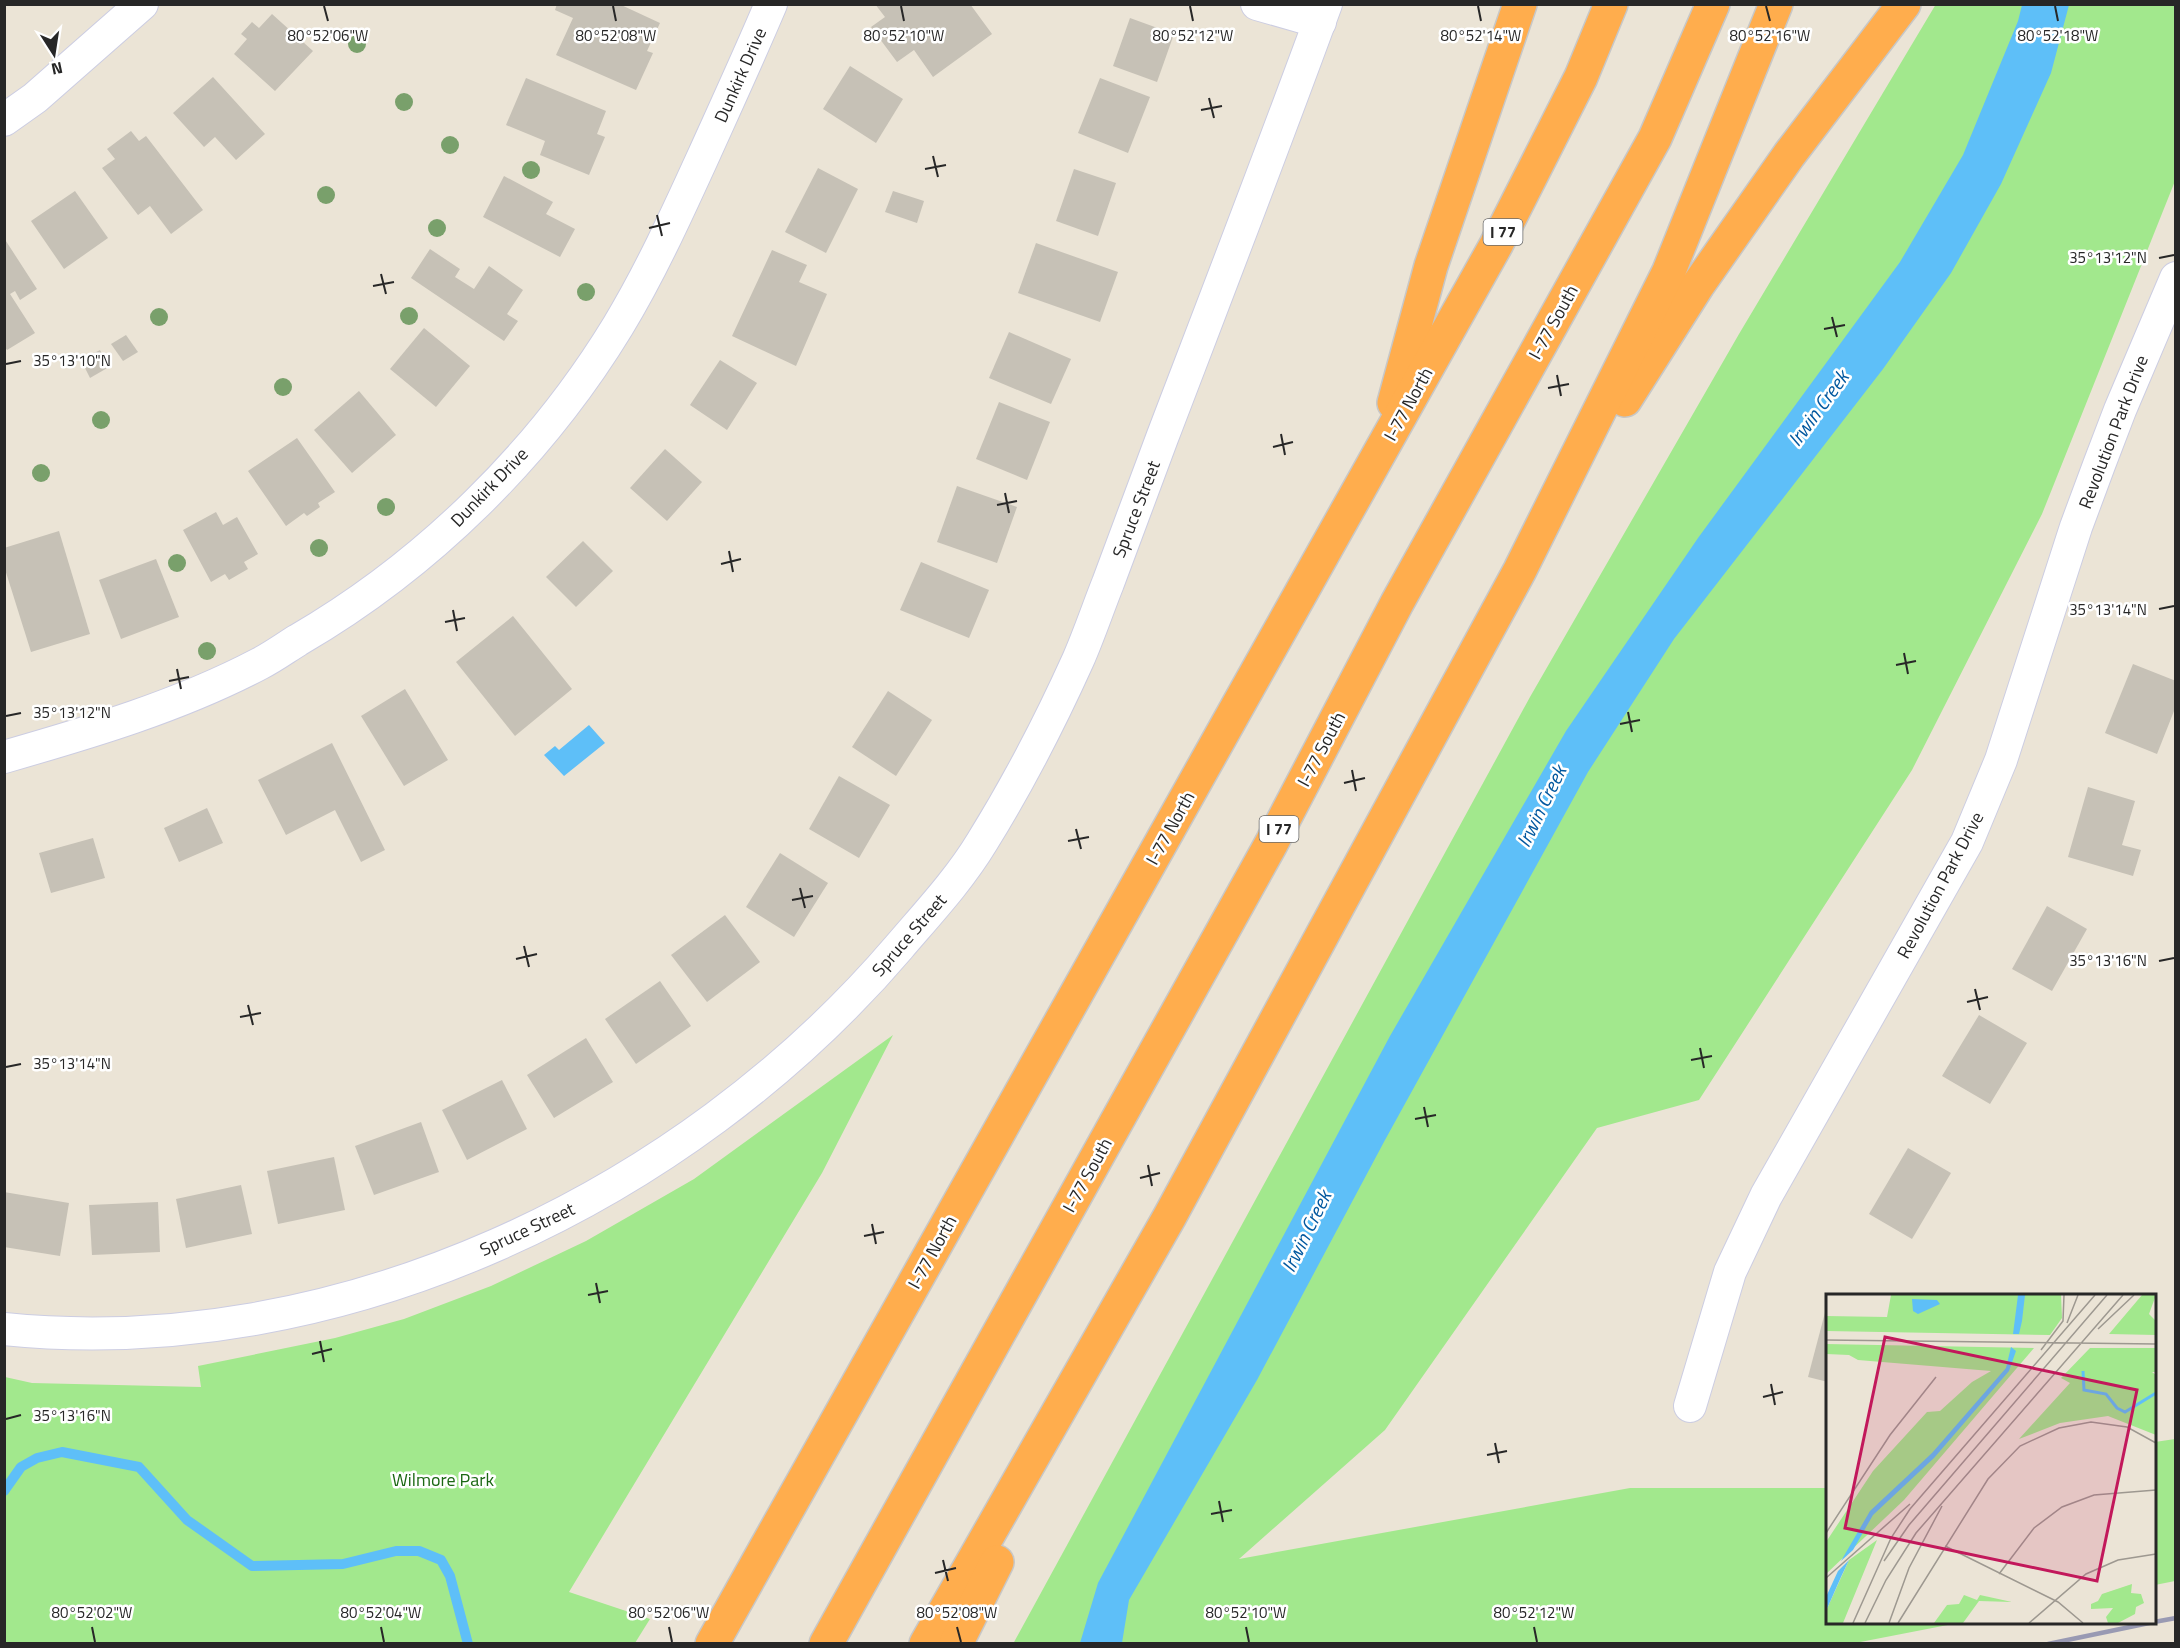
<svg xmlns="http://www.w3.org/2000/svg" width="2180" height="1648" font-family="'Titillium Web',sans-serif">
<rect width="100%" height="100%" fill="#ebe4d6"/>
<g fill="#a2e88d">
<path d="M1936 4 2175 5V181L2042 514 1912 770 1699 1100 1597 1128 1385 1430 1239 1559 1630 1488H1827L1828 1622 1958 1623 1850 1644H1013L1530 697 1739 334Z"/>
<path d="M893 1035 822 1173 569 1592 650 1619 635 1643H5V1377L32 1383 201 1387 198 1366 335 1338 404 1319 491 1286 586 1241 694 1179Z"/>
<path d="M2175 1439V1581L2155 1585V1442Z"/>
</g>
<g fill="#5ebff8">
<path d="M2022 5H2069L2051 73 2001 184 1951 273 1883 369 1674 639 1588 772 1385 1140 1257 1380 1129 1600 1122 1643H1080L1098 1583 1390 1036 1566 731 1698 538 1900 262 1963 155 2018 21Z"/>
<path d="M589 725 605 743 564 776 544 755 555 746 559 750Z"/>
</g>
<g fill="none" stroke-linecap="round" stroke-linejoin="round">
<path stroke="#5ebff8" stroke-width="10" d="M4 1491 21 1467 37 1458 62 1452 139 1467 187 1520 252 1566 343 1564 396 1551H419L441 1560 450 1576 468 1644"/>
</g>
<g fill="#c6c1b6">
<path d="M557 4H619L660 23 647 51 653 53 636 90 556 55 573 18 555 10Z"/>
<path d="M875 4H970L992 34 933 77 914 50 897 62 871 27 885 17Z"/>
<path d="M272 14 313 51 275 91 234 54 247 39 241 34 252 22 259 28Z"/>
<path d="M1130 18 1174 34 1157 82 1113 66Z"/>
<path d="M850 66 903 99 876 143 823 109Z"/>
<path d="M213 77 265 134 236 160 215 137 204 147 173 113Z"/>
<path d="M526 78 606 111 597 134 605 137 589 175 540 155 545 141 506 125Z"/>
<path d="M1100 78 1150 97 1128 153 1078 133Z"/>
<path d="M131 131 139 141 146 136 203 210 171 234 150 206 138 215 102 168 115 159 107 149Z"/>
<path d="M818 168 858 189 826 253 785 232Z"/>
<path d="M1074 169 1116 183 1098 236 1056 221Z"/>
<path d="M504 176 553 202 546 214 575 229 560 257 483 217Z"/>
<path d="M75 191 108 238 64 269 31 221Z"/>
<path d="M893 191 924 201 917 223 885 212Z"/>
<path d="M4 238 37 289 20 300 15 291 10 294 35 333 7 350 4 346Z"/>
<path d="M1036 243 1118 272 1100 322 1018 293Z"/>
<path d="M430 249 460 269 455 277 474 289 489 266 523 290 507 314 518 321 504 341 411 278Z"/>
<path d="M772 250 807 265 799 282 827 294 796 366 732 336Z"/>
<path d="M424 328 470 366 436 407 390 369Z"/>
<path d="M1009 332 1071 359 1051 404 989 378Z"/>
<path d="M126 335 138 352 123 361 111 344Z"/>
<path d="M100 350 109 367 90 378 81 360Z"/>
<path d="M720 360 757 383 727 430 690 405Z"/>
<path d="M359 391 396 435 352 473 314 430Z"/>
<path d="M999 402 1050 422 1027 480 976 459Z"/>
<path d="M297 438 335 492 318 503 320 507 307 516 304 513 286 526 248 471Z"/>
<path d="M665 449 702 482 667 521 630 488Z"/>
<path d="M957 486 1017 507 997 563 937 542Z"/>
<path d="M216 512 223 525 237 517 258 554 244 562 248 569 229 580 225 574 211 582 183 530Z"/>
<path d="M59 531 90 634 31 652 4 566V548Z"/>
<path d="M583 541 613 571 576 607 546 577Z"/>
<path d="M156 559 179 617 121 639 99 580Z"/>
<path d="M921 562 989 590 969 638 900 610Z"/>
<path d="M513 616 572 689 515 736 456 662Z"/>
<path d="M2133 664 2176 681V706L2157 754 2105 733Z"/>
<path d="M405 689 448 760 404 786 361 716Z"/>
<path d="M888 691 932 720 896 776 852 747Z"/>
<path d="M332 743 385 850 361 862 335 810 286 835 258 780Z"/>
<path d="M839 776 890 805 859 858 809 829Z"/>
<path d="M2088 787 2135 801 2122 845 2141 850 2133 876 2068 857Z"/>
<path d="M207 808 223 843 179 862 164 828Z"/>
<path d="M93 838 105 878 51 893 39 853Z"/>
<path d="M780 853 828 883 794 937 746 907Z"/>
<path d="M2047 906 2087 929 2052 991 2012 969Z"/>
<path d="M725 915 760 962 707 1002 671 955Z"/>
<path d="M660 981 691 1026 636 1064 605 1019Z"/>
<path d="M1979 1015 2027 1043 1990 1104 1942 1076Z"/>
<path d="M586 1038 613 1082 554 1118 527 1075Z"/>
<path d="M502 1080 527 1129 467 1160 442 1110Z"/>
<path d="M421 1122 439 1172 374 1195 355 1146Z"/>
<path d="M1908 1148 1951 1173 1912 1239 1869 1214Z"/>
<path d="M334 1157 345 1210 278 1224 267 1171Z"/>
<path d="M241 1185 252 1234 186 1248 176 1199Z"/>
<path d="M4 1192 69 1203 60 1256 4 1247Z"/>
<path d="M158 1202 160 1252 92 1255 89 1205Z"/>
<path d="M1827 1305 1828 1306V1382L1808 1377Z"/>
</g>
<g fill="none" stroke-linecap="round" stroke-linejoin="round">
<defs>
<g id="street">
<path d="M1257 4 1320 22"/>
<path d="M4 120 35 98 142 4"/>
<path d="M4 757C91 732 179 706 259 664 273 657 285 648 298 640 427 565 540 454 618 326 650 273 676 216 702 159 725 108 749 56 771 4"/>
<path d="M4 1329C338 1363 685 1198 899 947 928 913 959 880 982 842 1018 784 1050 722 1078 660 1089 635 1098 608 1108 583 1126 535 1144 486 1162 438 1217 294 1273 149 1326 4"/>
<path d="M1690 1406 1730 1272 1766 1196 1967 842 2001 760 2076 527 2099 465 2120 410 2176 278"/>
</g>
<g id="highway">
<path d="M1625 400 1698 285 1789 155 1904 4"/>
<path d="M1394 403 1431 266 1520 4"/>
<path d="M712 1644 1496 245 1581 77 1611 4"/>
<path d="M826 1644 1271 844 1397 603 1655 138 1713 4"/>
<path d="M926 1644 1170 1216 1520 570 1669 271 1776 4"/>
<path d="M956 1644 997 1562"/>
</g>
</defs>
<use href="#street" stroke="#cccde2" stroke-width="34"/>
<use href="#highway" stroke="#c7c7c7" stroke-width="36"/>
<use href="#street" stroke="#fff" stroke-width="32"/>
<use href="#highway" stroke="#ffad4d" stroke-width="33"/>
<g stroke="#999ab3" stroke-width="4.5">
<path d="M2154 1622 2176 1618"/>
<path d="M2048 1644 2154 1622"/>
<path d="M2175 1644 2176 1643"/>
</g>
</g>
<g fill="#79a06b">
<circle cx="357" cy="44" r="9"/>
<circle cx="404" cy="102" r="9"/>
<circle cx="450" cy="145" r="9"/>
<circle cx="531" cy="170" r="9"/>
<circle cx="326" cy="195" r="9"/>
<circle cx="437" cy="228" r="9"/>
<circle cx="586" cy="292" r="9"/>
<circle cx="409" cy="316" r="9"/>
<circle cx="159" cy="317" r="9"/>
<circle cx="283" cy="387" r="9"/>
<circle cx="101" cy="420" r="9"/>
<circle cx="41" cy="473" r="9"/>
<circle cx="386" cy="507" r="9"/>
<circle cx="319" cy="548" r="9"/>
<circle cx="177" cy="563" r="9"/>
<circle cx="207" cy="651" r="9"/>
</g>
<path fill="none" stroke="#272727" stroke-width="2" d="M324 6 328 21M613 6 616 21M901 6 904 21M1190 6 1193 21M1478 6 1481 21M1766 6 1770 21M2055 6 2058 21M1209 98 1214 118M1201 110 1222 106M933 156 938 177M925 169 946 165M657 215 662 236M649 228 670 223M2159 258 2174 255M381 274 386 294M373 286 394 282M1832 317 1837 337M1824 329 1845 325M6 364 21 361M1557 375 1561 396M1548 388 1569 384M1281 434 1285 455M1273 447 1293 442M1005 493 1009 513M997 505 1017 501M729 551 733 572M721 564 741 559M2159 609 2174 606M453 610 457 631M445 622 465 618M1904 653 1908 674M1896 665 1916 661M177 669 181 689M169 681 189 677M1628 712 1632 732M6 716 21 713M1620 724 1640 720M1352 770 1356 791M1344 783 1365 778M1076 829 1081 849M1068 841 1089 837M800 888 805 908M792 900 813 896M524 946 529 967M516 959 537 954M2159 961 2174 958M1975 989 1980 1010M1967 1002 1988 997M248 1005 253 1025M240 1017 261 1013M1700 1048 1704 1068M1691 1060 1712 1056M6 1067 21 1064M1424 1107 1428 1127M1415 1119 1436 1115M1148 1165 1152 1186M1140 1178 1160 1173M872 1224 876 1244M864 1236 884 1232M596 1283 600 1303M588 1295 608 1291M320 1341 324 1362M312 1354 332 1349M1771 1384 1775 1405M1763 1397 1783 1392M6 1419 21 1415M1495 1443 1499 1463M1487 1455 1507 1451M1219 1501 1223 1522M1211 1514 1232 1510M943 1560 948 1581M935 1573 956 1568M92 1627 95 1642M381 1627 384 1642M669 1627 672 1642M957 1627 961 1642M1246 1627 1249 1642M1534 1627 1537 1642"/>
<g text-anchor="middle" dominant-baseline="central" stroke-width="5" stroke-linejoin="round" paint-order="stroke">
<g fill="#fff" stroke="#686868" stroke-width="1.5">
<rect x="1483.5" y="219" width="39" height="26" rx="4.5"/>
<rect x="1259.5" y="816" width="39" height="26" rx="4.5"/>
</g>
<g font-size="16" font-weight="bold" fill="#272727">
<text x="1503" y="232">I 77</text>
<text x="1279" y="829">I 77</text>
</g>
<g font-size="18" fill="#272727" stroke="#fff">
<text transform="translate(740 75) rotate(-66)">Dunkirk Drive</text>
<text transform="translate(1553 322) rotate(-61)">I-77 South</text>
<text transform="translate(1408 404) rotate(-61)">I-77 North</text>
<text transform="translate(2113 432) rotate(-69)">Revolution Park Drive</text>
<text transform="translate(489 487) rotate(-46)">Dunkirk Drive</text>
<text transform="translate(1136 509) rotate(-69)">Spruce Street</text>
<text transform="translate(1321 749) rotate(-62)">I-77 South</text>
<text transform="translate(1170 828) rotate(-61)">I-77 North</text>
<text transform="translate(1940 885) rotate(-62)">Revolution Park Drive</text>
<text transform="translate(909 935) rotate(-49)">Spruce Street</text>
<text transform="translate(1087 1175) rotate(-61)">I-77 South</text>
<text transform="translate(527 1229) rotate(-25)">Spruce Street</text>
<text transform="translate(932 1252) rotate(-61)">I-77 North</text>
</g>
<g font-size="18" fill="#1b6813" stroke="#fff">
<text x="443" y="1479">Wilmore Park</text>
</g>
<g font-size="20" font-style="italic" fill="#02589f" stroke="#fff">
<text transform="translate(1818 408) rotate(-54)">Irwin Creek</text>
<text transform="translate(1541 806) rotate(-64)">Irwin Creek</text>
<text transform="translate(1306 1231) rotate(-64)">Irwin Creek</text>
</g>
</g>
<g transform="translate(1826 1294)">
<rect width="330" height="330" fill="#ebe4d6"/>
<path d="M65 1H235L236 24 224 41 0 37V22L61 23ZM316 1H330L323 20 330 27V41L283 40ZM0 50 208 54 78 206 0 280V248L47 177 101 118 114 117 146 88 165 77 32 66 23 61 0 60ZM264 54H330V78H326L330 81V141L282 122 234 129 193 145 244 89 235 84ZM51 246 17 329H0V317L23 266ZM306 290 305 299 315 300 318 309 310 313 309 320 292 329H282L280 323 287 314 265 315V310L272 307 276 300ZM138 301 151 306 154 301 186 308 153 307 137 329H108L121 311 133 310Z" fill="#a2e88d"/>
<path d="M192 1H199L196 27 193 40H187ZM86 5 111 6 114 10 92 20 87 17ZM185 53 190 57 183 77 108 164 47 221 27 256 15 267 44 217 106 159 180 74ZM23 266 15 283 0 317V303L12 277Z" fill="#5ebff8"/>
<path fill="none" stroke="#5ebff8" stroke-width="3" d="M257 77 258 96 280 100 291 114 299 118 330 99"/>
<path fill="none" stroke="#9d9890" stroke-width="1.5" d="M241 29 252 1M272 35 308 1M0 46 330 50M215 56 237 27 238 1M0 239 64 141 110 83M119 252 232 308 257 329M58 267 83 231 281 1M173 280 208 234 236 213 268 201 330 196M0 284 84 210M27 329 65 244 84 215 269 1M39 329 60 286 90 239 297 1M63 329 83 274 116 212M72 329 162 185 194 152 233 134 265 128 301 133 330 149M203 329 260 280 292 266 330 260"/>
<path fill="#c2185b" fill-opacity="0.15" stroke="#c2185b" stroke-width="3" d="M59 43 311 96 271 287 19 234Z"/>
<rect width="330" height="330" fill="none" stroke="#272727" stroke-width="3"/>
</g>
<g font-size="15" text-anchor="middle" fill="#272727" stroke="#fff" stroke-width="5" stroke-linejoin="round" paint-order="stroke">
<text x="328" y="41">80°52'06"W</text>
<text x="616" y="41">80°52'08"W</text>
<text x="904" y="41">80°52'10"W</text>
<text x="1193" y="41">80°52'12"W</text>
<text x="1481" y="41">80°52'14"W</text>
<text x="1770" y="41">80°52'16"W</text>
<text x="2058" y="41">80°52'18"W</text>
<text x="2108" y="263">35°13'12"N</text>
<text x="72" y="366">35°13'10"N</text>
<text x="2108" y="615">35°13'14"N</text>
<text x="72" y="718">35°13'12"N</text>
<text x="2108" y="966">35°13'16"N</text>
<text x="72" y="1069">35°13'14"N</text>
<text x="72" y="1421">35°13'16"N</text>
<text x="92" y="1618">80°52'02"W</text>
<text x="381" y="1618">80°52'04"W</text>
<text x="669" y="1618">80°52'06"W</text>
<text x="957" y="1618">80°52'08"W</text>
<text x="1246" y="1618">80°52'10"W</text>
<text x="1534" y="1618">80°52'12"W</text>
</g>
<rect width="2180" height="1648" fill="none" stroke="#272727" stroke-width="12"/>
<g transform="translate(54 54) rotate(168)" stroke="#ffffff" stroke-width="4.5" paint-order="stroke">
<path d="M0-4.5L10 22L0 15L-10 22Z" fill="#272727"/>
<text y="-9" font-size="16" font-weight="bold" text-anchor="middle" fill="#272727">N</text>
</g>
</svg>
